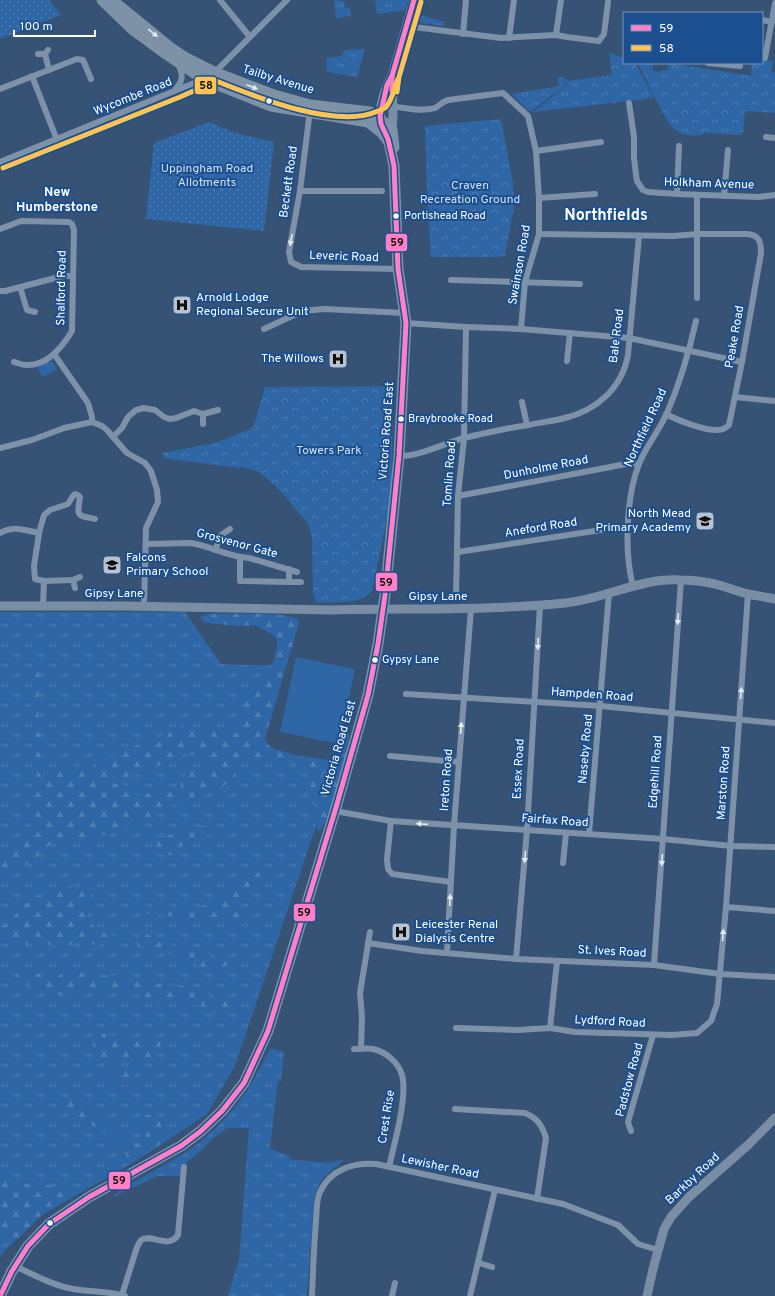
<svg xmlns="http://www.w3.org/2000/svg" width="775" height="1296" font-family="Overpass,sans-serif">
<defs>
<pattern id="grass-tufts" width="24" height="20" patternUnits="userSpaceOnUse"><rect width="24" height="20" fill="#2f66a5"/><path d="M3 7l-1-3M5 7V3M7 7l1-3M15 17l-1-3M17 17v-4M19 17l1-3" fill="none" stroke="#4e7db2"/></pattern>
<pattern id="forest-firs" width="22" height="20" patternUnits="userSpaceOnUse"><rect width="22" height="20" fill="#2f66a5"/><path d="M5 1l3.5 6h-7zM16 11l3.5 6h-7z" fill="#4e7db2"/></pattern>
<pattern id="park-crowns" width="20" height="18" patternUnits="userSpaceOnUse"><rect width="20" height="18" fill="#2f66a5"/><path d="M2 6a3 3 0 1 1 6 0M12 15a3 3 0 1 1 6 0" fill="none" stroke="#4e7db2"/></pattern>
<pattern id="garden-dots" width="8" height="8" patternUnits="userSpaceOnUse"><rect width="8" height="8" fill="#2f66a5"/><path d="M2 2h.1M6 6h.1" fill="none" stroke="#4e7db2" stroke-width="1.8" stroke-linecap="round"/></pattern>
</defs>
<rect width="100%" height="100%" fill="#365274"/>
<g fill="url(#grass-tufts)">
<path d="M334 0 344 1 345 8H350L351 16 336 18Z"/>
<path d="M375 0H408L405 10 377 14Z"/>
<path d="M419 0H423L419 15 445 22 444 26 421 23 415 15Z"/>
<path d="M365 49 357 77 327 72 326 58 342 56 344 50Z"/>
<path d="M0 612H185L221 664 282 666 259 751 338 761 235 1066 207 1114 136 1161 42 1215 5 1250 0 1258Z"/>
<path d="M270 1048 284 1052 281 1081H278L270 1148 280 1153 289 1155V1159L329 1163 343 1159V1161L324 1177 320 1183 314 1198 307 1296H228L239 1260 249 1128H227L211 1140 199 1152 182 1166 180 1176H158L113 1197 121 1189C142 1177 163 1166 183 1154 223 1128 251 1091 270 1048Z"/>
</g>
<g fill="url(#forest-firs)" fill-rule="evenodd">
<path d="M208 614C225 614 287 612 298 619L299 623 265 739 268 745 274 749 303 757 335 761 339 760 347 733 349 734C348 749 330 826 318 832L316 823 318 806 317 803H310L308 796 311 785V780C309 775 304 769 300 765 294 761 250 757 242 759 237 760 234 762 232 766L236 777 234 781 164 809 152 816 85 842C77 843 69 838 60 839 50 842 45 850 38 856 27 866 12 871 0 879V858L19 850 30 835 31 802 37 774 31 712V694L34 684V662H38L40 667 38 708 43 775 44 777 56 770 82 766 91 770 97 761 99 760 164 735 178 727 184 726 214 730 218 729 235 734 242 730 243 708 249 697 273 663 277 646V641L275 637 271 634 256 625 241 626 205 623 200 617ZM186 753 203 758 217 757 218 762 211 768 207 769 200 767 186 773 181 782V787L169 792 155 790 145 795H138L127 786 112 783 119 780 151 769Z"/>
<path d="M203 826H212L214 829 210 834 186 843 171 855H162L156 852 155 843C165 834 188 828 203 826Z"/>
<path d="M259 871 261 878 246 890 241 898 242 907 250 913 251 917 248 922 236 920 220 923H209L185 918 142 913V911H176L202 906 209 903 238 881Z"/>
<path d="M65 886 85 887 90 889C93 897 89 904 88 911 87 928 107 936 121 936L123 939 121 941 94 945 85 939C70 947 57 950 42 941L33 944 27 945 0 935V927C15 922 28 891 45 895 48 896 50 898 53 899L56 896 55 892 58 888Z"/>
<path d="M144 933 175 946 208 954 230 962 231 964 220 968 208 970 174 954 156 950H143L138 947 136 939 138 936Z"/>
<path d="M71 972 117 976 147 983 185 986 204 994 231 1001 232 1004 225 1013 217 1015 205 1007 178 1001 154 1003 131 990 115 987H95L69 996H63L32 989 23 979 16 977V975L34 973 57 977 63 973Z"/>
<path d="M98 1033H102L125 1038 159 1040 161 1043C159 1064 135 1056 122 1057 114 1057 108 1060 100 1063L97 1059C97 1053 91 1040 92 1038 92 1038 98 1033 98 1033Z"/>
<path d="M115 1067C123 1069 132 1072 137 1079L135 1081 125 1086C117 1082 111 1081 107 1073L109 1070Z"/>
<path d="M61 1098 77 1101 84 1109 100 1118 129 1141 137 1143 145 1141 146 1137C144 1129 138 1124 135 1117L155 1114 159 1116C163 1126 159 1132 169 1139L131 1163C126 1159 126 1150 120 1144L59 1103 58 1099Z"/>
<path d="M0 1171 21 1184 49 1185 68 1192 74 1196 42 1215 18 1239H0Z"/>
</g>
<g fill="url(#park-crowns)">
<path d="M609 53 624 58V63H635L654 98 533 112 567 85 565 77 568 81 612 75Z"/>
<path d="M762 60 773 61 771 72 775 73V113L745 111 743 133 741 135 705 133C697 138 680 135 673 128 669 124 666 118 663 113 654 97 646 80 638 63L653 64 652 70 660 72 663 70H667L669 63 751 76 752 63H762Z"/>
<path d="M557 77H564L566 85 530 112 512 94 559 86Z"/>
<path d="M501 119 513 183 514 206 505 256H501L500 257H431L427 196 425 126Z"/>
<path d="M51 360 57 369 43 377 37 368Z"/>
<path d="M393 386 391 500 372 591C360 606 334 601 317 603L313 594 312 538 309 525 283 494 261 473 244 467 239 468 163 458V453L215 443 253 428 265 387Z"/>
</g>
<g fill="url(#garden-dots)">
<path d="M0 0H49L61 15 0 39Z"/>
<path d="M209 122 235 133 274 142 264 231 146 219 154 143Z"/>
</g>
<path fill="#2f66a5" d="M296 657 355 669 339 744 280 732Z"/>
<g fill="none" stroke-linecap="round" stroke-linejoin="round">
<g stroke="#7d92a8" stroke-width="6">
<path d="M220 0 250 37"/>
<path d="M762 20 772 22"/>
<path d="M406 26 501 38 556 35 567 37 599 41 604 34 608 2"/>
<path d="M463 34 466 0"/>
<path d="M556 35 561 0"/>
<path d="M509 38 514 0"/>
<path d="M38 54H45L48 50"/>
<path d="M45 54 49 70"/>
<path d="M765 58 775 3"/>
<path d="M708 63 740 66"/>
<path d="M214 73 287 0"/>
<path d="M32 76 57 140"/>
<path d="M0 89 77 59 83 60 91 79"/>
<path d="M174 91C183 81 184 76 178 64"/>
<path d="M629 103 634 137V158L636 175 637 181 643 190 648 192 677 194 759 197 775 195"/>
<path d="M391 106C403 108 422 112 435 108 440 106 441 102 448 100L503 93 528 116 536 151 539 198V234L525 282 521 329"/>
<path d="M310 110 300 191 289 252 291 262 301 267 398 269"/>
<path d="M766 137 775 138"/>
<path d="M536 151 601 142"/>
<path d="M0 162 204 79"/>
<path d="M300 191H382"/>
<path d="M677 194 679 146"/>
<path d="M697 195V298"/>
<path d="M724 196 728 150"/>
<path d="M539 198 595 194"/>
<path d="M0 229 21 221 69 222 72 224 74 230 72 331C63 346 47 366 26 365 22 365 18 363 14 362"/>
<path d="M539 234 673 236 698 234H747C759 235 761 241 761 253L742 362 729 425C726 428 722 430 718 430 705 431 677 420 666 414"/>
<path d="M451 280 580 284"/>
<path d="M20 287 27 310 35 312"/>
<path d="M0 291H5L63 276H73"/>
<path d="M406 323 466 327 521 329 629 338 742 362"/>
<path d="M264 329 303 311 324 309 405 313"/>
<path d="M54 354 88 403 92 417V422"/>
<path d="M567 361 570 333"/>
<path d="M735 397 775 401"/>
<path d="M522 402 527 425"/>
<path d="M203 414V424"/>
<path d="M113 437 122 428 128 417 136 410 144 408 155 410 164 417 170 419 176 418 194 411 203 414 218 410"/>
<path d="M0 448 32 440 64 428 92 422 102 426 107 430 127 453 145 463 151 471 157 490 158 502 146 528 144 606"/>
<path d="M399 456C418 457 445 443 464 438 485 433 508 428 529 425 541 422 554 421 565 418 597 410 622 388 628 355L639 236"/>
<path d="M458 496 626 464H639"/>
<path d="M0 533C14 525 24 530 39 533"/>
<path d="M146 544 191 543C211 546 228 557 249 558L297 572"/>
<path d="M215 550 221 535 230 529"/>
<path d="M458 552 627 526"/>
<path d="M240 558V581L289 582V569"/>
<path d="M73 580 75 588"/>
<path d="M44 581 73 580 80 577"/>
<path d="M289 582H301"/>
<path d="M633 586C624 552 626 497 639 464 646 446 659 431 667 413 680 383 689 352 696 321"/>
<path d="M456 599 458 496 464 438 466 327"/>
<path d="M43 606 44 581 35 579 34 566 39 533 44 515 50 510 68 504 73 496 75 494 78 495 80 497C77 517 76 515 95 519"/>
<path d="M406 694 601 706 775 723"/>
<path d="M390 756 459 762"/>
<path d="M335 811 391 821 663 839 731 846 775 847"/>
<path d="M391 821 387 859 388 869 392 874 451 882"/>
<path d="M589 834 609 593"/>
<path d="M563 863 566 833"/>
<path d="M726 907 775 911"/>
<path d="M368 943 422 951 516 959 654 965 720 974 775 977"/>
<path d="M447 952 454 826 471 609"/>
<path d="M516 959 527 830 540 605"/>
<path d="M654 965 681 580"/>
<path d="M456 1028 518 1030 550 1028 575 1032 672 1035 697 1033 711 1021 717 1004 726 907 748 594"/>
<path d="M550 1028 557 961"/>
<path d="M354 1049C360 1049 367 1048 373 1049 386 1052 398 1062 402 1075 408 1096 394 1145 389 1167"/>
<path d="M361 1049 362 1017 360 993 370 932"/>
<path d="M455 1109 525 1113C537 1118 542 1125 546 1138L537 1199"/>
<path d="M631 1131 628 1122 653 1035"/>
<path d="M479 1263 492 1267"/>
<path d="M15 1266C34 1275 52 1285 73 1289 90 1292 108 1291 125 1296"/>
<path d="M122 1295 137 1247 141 1240C153 1233 168 1250 178 1235L184 1167"/>
<path d="M312 1296C313 1270 314 1245 316 1220 317 1211 316 1200 320 1192 330 1170 353 1162 376 1164L563 1204 618 1225 638 1244 658 1250"/>
<path d="M392 1296 395 1283"/>
<path d="M470 1296 495 1190"/>
</g>
<g stroke="#798da4" stroke-width="9">
<path d="M381 125C379 110 383 93 390 79"/>
<path d="M392 130 393 116 392 76 414 0"/>
<path d="M0 606H125L332 610C409 608 487 611 565 603 604 599 640 578 680 580 690 580 701 581 710 583 723 585 735 591 748 594 757 596 766 597 775 599"/>
<path d="M647 1296 653 1269 664 1229 671 1217 689 1197 748 1145 775 1118"/>
</g>
<g stroke="#7e92a7" stroke-width="11">
<path d="M112 0 171 48 186 58 216 73 274 95 310 105 370 112 389 126 392 130 394 147"/>
<path d="M0 1296 12 1271 28 1246 49 1224 89 1197 181 1146 201 1131 222 1111 244 1083 268 1031 335 811 368 695 378 644 385 595 399 456 406 323 398 269 394 166 389 142 382 133 368 122 271 106 203 79 166 54 132 29 102 0"/>
</g>
<defs>
<g id="bus-1">
<path d="M392 91V76L414 0"/>
<path d="M0 1296 12 1271 28 1246 49 1224 89 1197 181 1146 201 1131 222 1111 244 1083 268 1031 335 811 368 695 378 644 385 595 399 456 406 323 398 269 394 166 388 139 381 124 380 116 387 85 392 76"/>
</g>
<g id="bus-2">
<path d="M397 92 399 77 421 2"/>
<path d="M3 168 180 97 216 81C256 97 337 130 378 111 381 110 384 109 386 107 392 100 395 87 398 79"/>
</g>
</defs>
<use href="#bus-1" stroke="#1b4f8f" stroke-width="8"/>
<use href="#bus-2" stroke="#1b4f8f" stroke-width="8"/>
<use href="#bus-1" stroke="#ff80c5" stroke-width="5"/>
<use href="#bus-2" stroke="#fcc553" stroke-width="5"/>
</g>
<defs><path id="oneway-solid" d="M-6-.8H1V-3.2L6.5 0L1 3.2V.8H-6Z"/></defs>
<g fill="#e5e9ed">
<use href="#oneway-solid" transform="translate(153 33) rotate(39)"/>
<use href="#oneway-solid" transform="translate(252 87) rotate(21)"/>
</g>
<g fill="#e5e9ee">
<use href="#oneway-solid" transform="translate(291 240) rotate(101)"/>
<use href="#oneway-solid" transform="translate(678 619) rotate(94)"/>
<use href="#oneway-solid" transform="translate(538 644) rotate(93)"/>
<use href="#oneway-solid" transform="translate(741 693) rotate(-86)"/>
<use href="#oneway-solid" transform="translate(461 728) rotate(-86)"/>
<use href="#oneway-solid" transform="translate(422 824) rotate(-176)"/>
<use href="#oneway-solid" transform="translate(525 857) rotate(95)"/>
<use href="#oneway-solid" transform="translate(662 860) rotate(94)"/>
<use href="#oneway-solid" transform="translate(450 900) rotate(-87)"/>
<use href="#oneway-solid" transform="translate(723 935) rotate(-85)"/>
</g>
<defs>
<symbol id="hospital-square" viewBox="-11 -11 22 22"><rect x="-9" y="-9" width="18" height="18" rx="4" fill="#b9c2ce" stroke="#1b4f8f"/><path d="M-5-5h3v3.5h4V-5h3V5h-3V1.5h-4V5h-3Z" fill="#111"/></symbol>
<symbol id="school-square" viewBox="-11 -11 22 22"><rect x="-9" y="-9" width="18" height="18" rx="4" fill="#b9c2ce" stroke="#1b4f8f"/><path d="M0-5L7-2L0 1L-7-2ZM-4 1L0 2.5L4 1V4Q0 6-4 4Z" fill="#111"/></symbol>
</defs>
<g fill-rule="evenodd">
<use href="#hospital-square" x="171" y="294" width="22" height="22"/>
<use href="#hospital-square" x="327" y="348" width="22" height="22"/>
<use href="#school-square" x="694" y="510" width="22" height="22"/>
<use href="#school-square" x="101" y="554" width="22" height="22"/>
<use href="#hospital-square" x="390" y="921" width="22" height="22"/>
</g>
<g fill="#fff" stroke="#1b4f8f" stroke-width="1.5">
<circle cx="269" cy="101" r="3.5"/>
<circle cx="396" cy="216" r="3.5"/>
<circle cx="401" cy="419" r="3.5"/>
<circle cx="375" cy="660" r="3.5"/>
<circle cx="50" cy="1223" r="3.5"/>
</g>
<g text-anchor="middle" dominant-baseline="central" stroke-width="4" stroke-linejoin="round" paint-order="stroke">
<g font-size="11" fill="#fff" stroke="#1b4f8f" text-anchor="start">
<text x="404" y="216">Portishead Road</text>
<text x="408" y="419">Braybrooke Road</text>
<text x="382" y="660">Gypsy Lane</text>
</g>
<g font-size="12" fill="#fff" stroke="#1b4f8f">
<text transform="translate(278 80) rotate(17)">Tailby Avenue</text>
<text transform="translate(133 97) rotate(-22)">Wycombe Road</text>
<text transform="translate(289 182) rotate(-82)">Beckett Road</text>
<text transform="translate(709 184) rotate(2)">Holkham Avenue</text>
<text transform="translate(344 257) rotate(2)">Leveric Road</text>
<text transform="translate(520 265) rotate(-80)">Swainson Road</text>
<text transform="translate(62 288) rotate(-89)">Shalford Road</text>
<text transform="translate(617 336) rotate(-83)">Bale Road</text>
<text transform="translate(735 337) rotate(-80)">Peake Road</text>
<text transform="translate(646 428) rotate(-65)">Northfield Road</text>
<text transform="translate(387 431) rotate(-86)">Victoria Road East</text>
<text transform="translate(546 468) rotate(-11)">Dunholme Road</text>
<text transform="translate(450 474) rotate(-86)">Tomlin Road</text>
<text transform="translate(541 528) rotate(-9)">Aneford Road</text>
<text transform="translate(237 544) rotate(15)">Grosvenor Gate</text>
<text x="114" y="594">Gipsy Lane</text>
<text x="438" y="597">Gipsy Lane</text>
<text transform="translate(592 695) rotate(4)">Hampden Road</text>
<text transform="translate(339 748) rotate(-74)">Victoria Road East</text>
<text transform="translate(586 749) rotate(-85)">Naseby Road</text>
<text transform="translate(519 769) rotate(-87)">Essex Road</text>
<text transform="translate(656 772) rotate(-86)">Edgehill Road</text>
<text transform="translate(447 780) rotate(-86)">Ireton Road</text>
<text transform="translate(724 783) rotate(-86)">Marston Road</text>
<text transform="translate(555 821) rotate(4)">Fairfax Road</text>
<text transform="translate(612 952) rotate(3)">St. Ives Road</text>
<text transform="translate(610 1022) rotate(3)">Lydford Road</text>
<text transform="translate(630 1080) rotate(-75)">Padstow Road</text>
<text transform="translate(387 1117) rotate(-81)">Crest Rise</text>
<text transform="translate(440 1167) rotate(12)">Lewisher Road</text>
<text transform="translate(693 1179) rotate(-43)">Barkby Road</text>
</g>
<g font-size="12" fill="#cfe3fa" stroke="#1b4f8f">
<text x="207" y="169">Uppingham Road<tspan x="207" dy="14">Allotments</tspan></text>
<text x="470" y="186">Craven<tspan x="470" dy="14">Recreation Ground</tspan></text>
<text x="329" y="451">Towers Park</text>
</g>
<g font-size="12" fill="#fff" stroke="#1b4f8f" text-anchor="start">
<text x="196" y="298">Arnold Lodge<tspan x="196" dy="14">Regional Secure Unit</tspan></text>
<text x="324" y="359" text-anchor="end">The Willows</text>
<text x="691" y="514" text-anchor="end">North Mead<tspan x="691" dy="14">Primary Academy</tspan></text>
<text x="126" y="558">Falcons<tspan x="126" dy="14">Primary School</tspan></text>
<text x="415" y="925">Leicester Renal<tspan x="415" dy="14">Dialysis Centre</tspan></text>
</g>
<g font-size="13" font-weight="bold" fill="#fff" stroke="#1b4f8f">
<text x="57" y="193">New<tspan x="57" dy="15">Humberstone</tspan></text>
</g>
<g font-size="16" font-weight="bold" fill="#fff" stroke="#1b4f8f">
<text x="606" y="216">Northfields</text>
</g>
</g>
<g stroke="#1b4f8f" stroke-width="1.5">
<rect x="194" y="76" width="23" height="19" rx="4" fill="#fcc553"/>
<rect x="385" y="233" width="23" height="19" rx="4" fill="#ff80c5"/>
<rect x="375" y="572" width="23" height="20" rx="4" fill="#ff80c5"/>
<rect x="293" y="903" width="23" height="19" rx="4" fill="#ff80c5"/>
<rect x="108" y="1171" width="23" height="19" rx="4" fill="#ff80c5"/>
</g>
<g font-size="11" text-anchor="middle" font-weight="bold" fill="#111">
<text x="206" y="89">58</text>
<text x="397" y="246">59</text>
<text x="386" y="586">59</text>
<text x="304" y="916">59</text>
<text x="119" y="1184">59</text>
</g>
<rect x="623" y="12" width="140" height="52" fill="#1b4f8f" stroke="#7695bc"/>
<rect x="631" y="25" width="20" height="6" fill="#ff80c5" stroke="#7695bc"/>
<text x="659" y="32" font-size="12" fill="#ffffff">59</text>
<rect x="631" y="45" width="20" height="6" fill="#fcc553" stroke="#7695bc"/>
<text x="659" y="52" font-size="12" fill="#ffffff">58</text>
<path d="M14 30v6h81v-6" fill="none" stroke="#ffffff" stroke-width="2"/>
<text x="20" y="30" font-size="12" fill="#ffffff" stroke="#1b4f8f" stroke-width="3" paint-order="stroke">100 m</text>
</svg>
